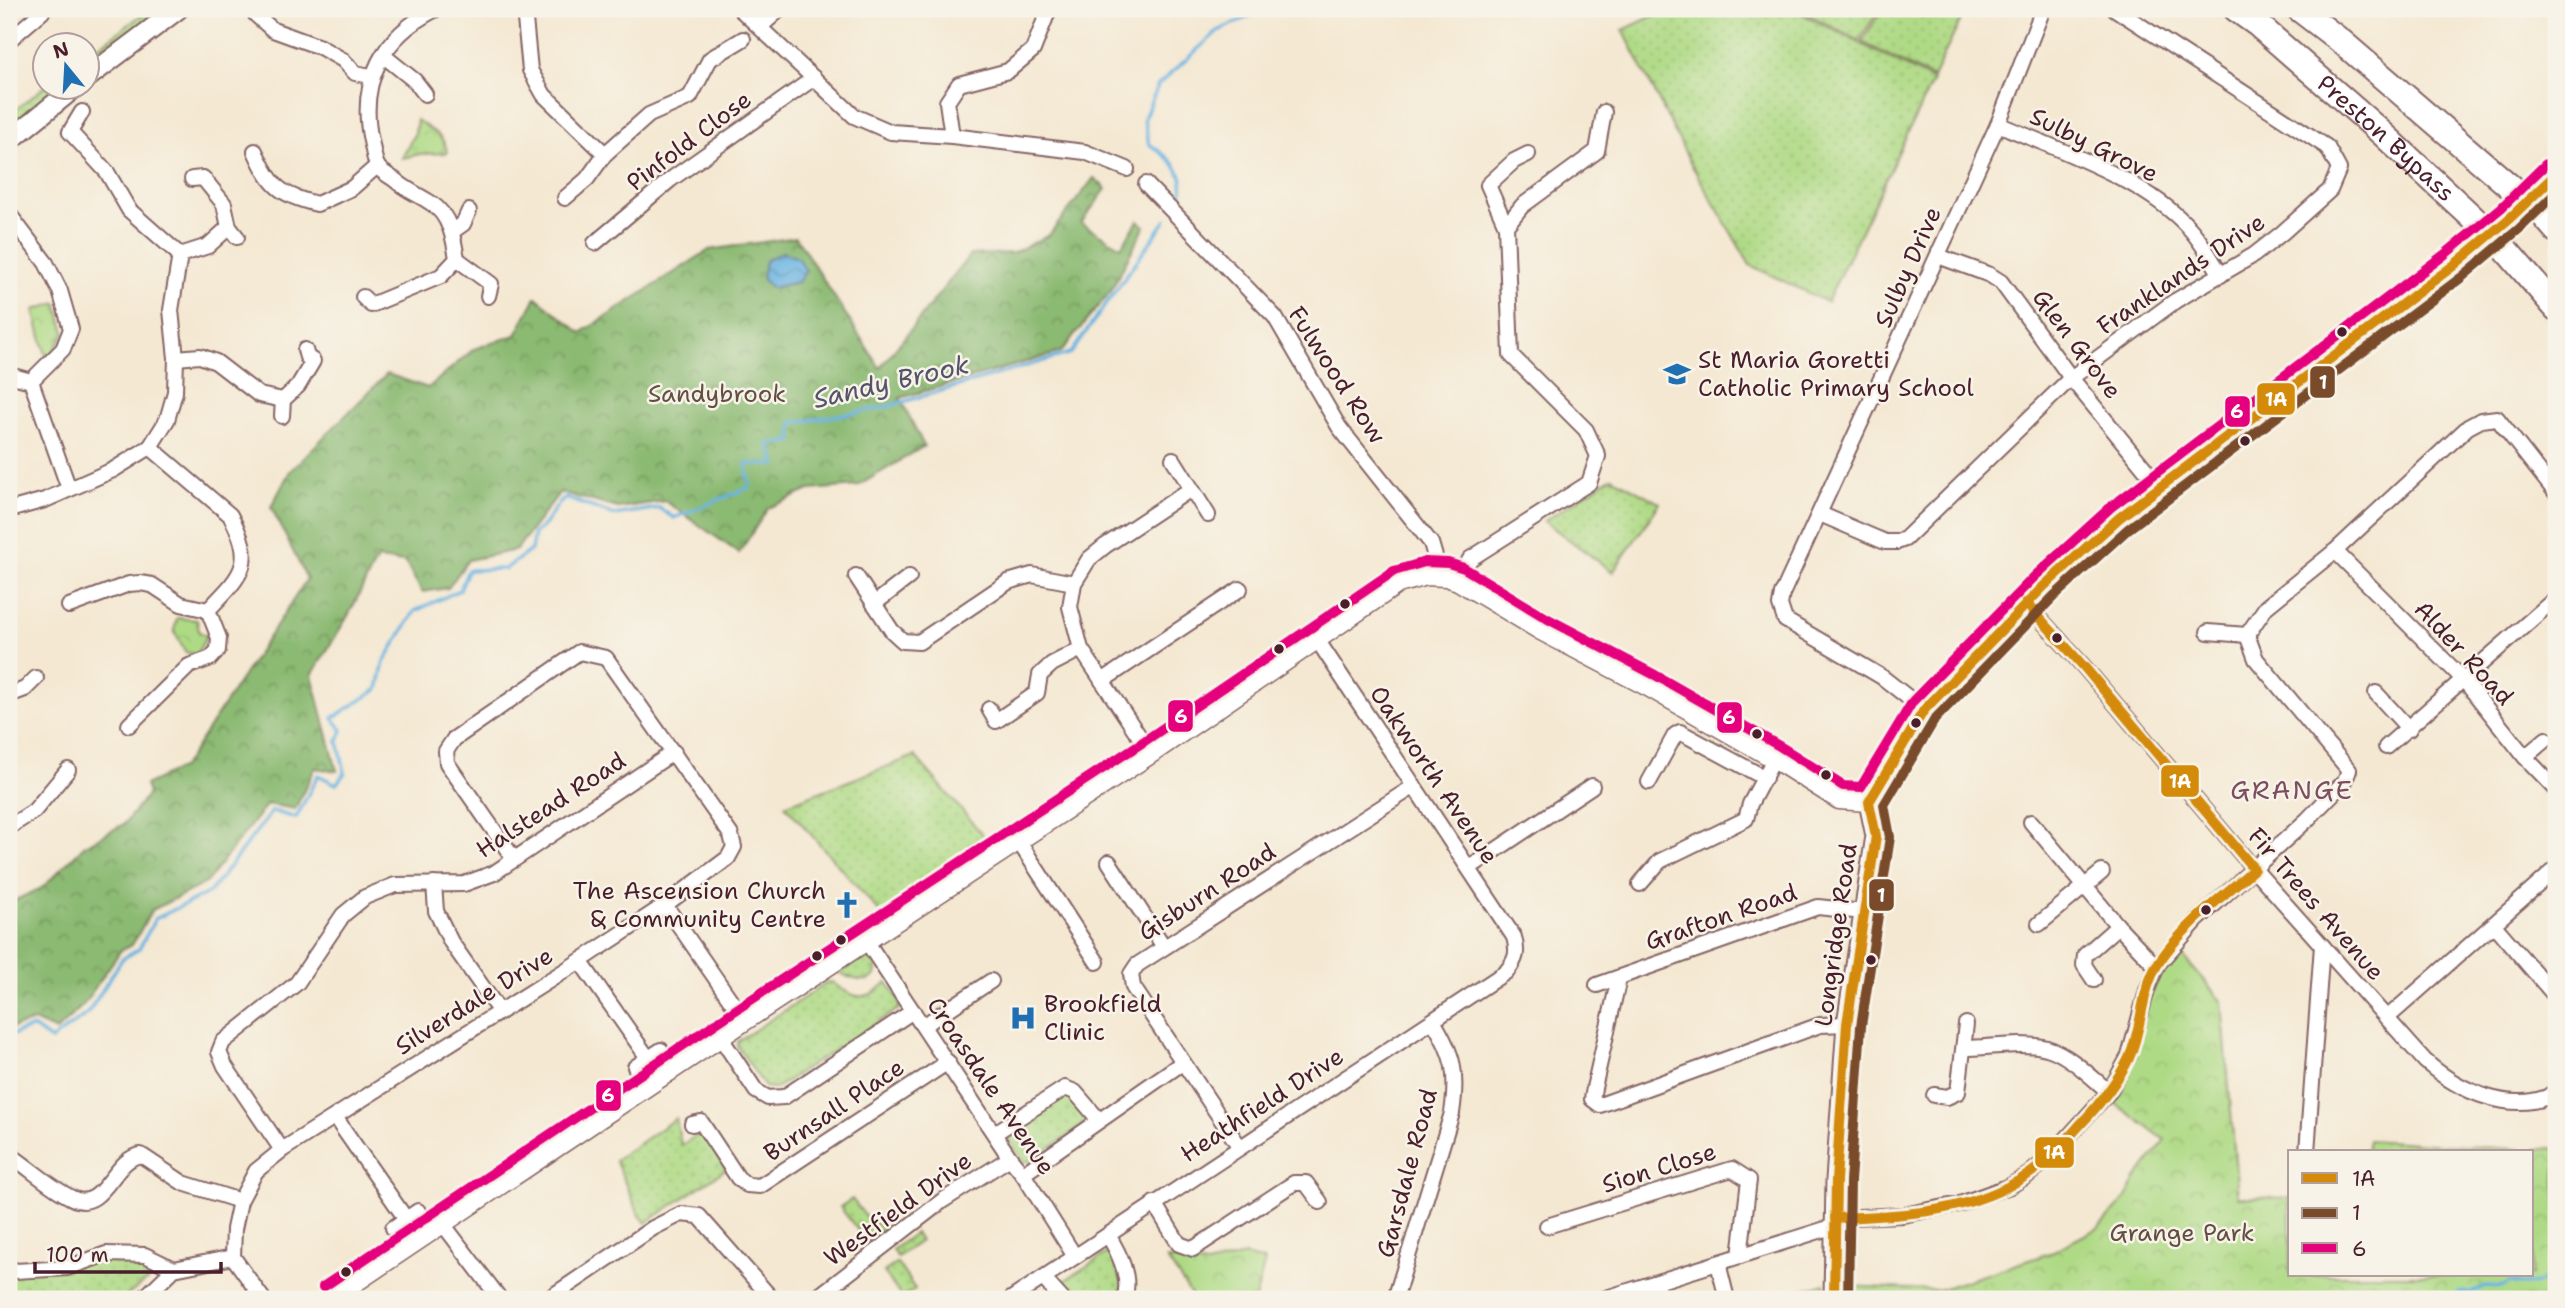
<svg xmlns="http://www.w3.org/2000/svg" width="2565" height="1308" font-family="'Shantell Sans',sans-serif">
<defs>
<pattern id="grass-dots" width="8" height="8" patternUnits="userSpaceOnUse" patternTransform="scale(1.75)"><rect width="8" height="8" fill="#afda85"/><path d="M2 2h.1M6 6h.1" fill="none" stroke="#98bb73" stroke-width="1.8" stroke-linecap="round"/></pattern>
<pattern id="forest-crowns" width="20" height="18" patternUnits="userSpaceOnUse" patternTransform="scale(1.75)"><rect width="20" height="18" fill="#8bba72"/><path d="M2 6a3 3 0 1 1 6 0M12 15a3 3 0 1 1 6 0" fill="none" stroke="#74975e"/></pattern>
<pattern id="park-crowns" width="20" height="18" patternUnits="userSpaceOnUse" patternTransform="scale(1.75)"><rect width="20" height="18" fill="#afda85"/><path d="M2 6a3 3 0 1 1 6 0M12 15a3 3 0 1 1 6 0" fill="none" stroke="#98bb73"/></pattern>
<pattern id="water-waves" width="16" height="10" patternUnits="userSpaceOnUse" patternTransform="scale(1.75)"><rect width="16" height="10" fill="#69b4e2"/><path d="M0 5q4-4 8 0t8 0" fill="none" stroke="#5892b7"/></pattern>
</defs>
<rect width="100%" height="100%" fill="#f7f3e8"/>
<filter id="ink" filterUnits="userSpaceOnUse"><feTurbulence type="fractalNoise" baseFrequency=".0143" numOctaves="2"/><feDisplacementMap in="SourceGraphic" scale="14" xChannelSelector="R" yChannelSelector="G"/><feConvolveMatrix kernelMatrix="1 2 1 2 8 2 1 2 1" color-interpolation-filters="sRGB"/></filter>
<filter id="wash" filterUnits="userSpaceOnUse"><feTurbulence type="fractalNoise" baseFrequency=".00686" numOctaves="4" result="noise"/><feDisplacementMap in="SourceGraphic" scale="28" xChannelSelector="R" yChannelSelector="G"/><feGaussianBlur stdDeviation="1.57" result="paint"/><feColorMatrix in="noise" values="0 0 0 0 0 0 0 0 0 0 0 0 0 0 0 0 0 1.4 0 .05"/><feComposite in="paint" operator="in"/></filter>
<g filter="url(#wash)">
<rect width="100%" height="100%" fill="#f4e8d2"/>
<g fill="url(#grass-dots)" stroke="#7c7c58" stroke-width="2">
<path d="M150 9 153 10 147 22 88 64V54Z"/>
<path d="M1668 9H1792L1933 80 1827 302 1750 265 1691 164 1623 30Z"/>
<path d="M1798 9H1879L1859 41Z"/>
<path d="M1882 9H1966L1933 78 1862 42Z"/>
<path d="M45 86 57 88 9 129V115Z"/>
<path d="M1612 477 1660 503 1613 572 1544 521Z"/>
<path d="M915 756 990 843 881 914 785 805Z"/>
<path d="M870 954C888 983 862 986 840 973Z"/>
<path d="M828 982H832C853 999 867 1003 887 982L898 998 900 1008 776 1088 765 1087 737 1046 738 1041Z"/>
<path d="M1065 1096C1078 1097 1086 1111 1086 1123L1031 1161H1023L1008 1138 1012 1131Z"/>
<path d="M676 1118 681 1145 703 1132 726 1169 646 1223 639 1214 615 1160Z"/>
<path d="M852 1199 870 1222 887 1227 867 1242 840 1207Z"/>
<path d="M915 1233 920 1241 897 1257 892 1250Z"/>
<path d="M1110 1251 1123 1285 1118 1299H1072L1058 1285Z"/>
<path d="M102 1259 141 1261 154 1270V1275L123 1299H9V1270Z"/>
<path d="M897 1263 915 1289 902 1298 884 1272Z"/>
</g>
<path fill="url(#forest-crowns)" stroke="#6a6c4e" stroke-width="2" d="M1094 178 1106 189 1081 223 1121 247 1138 221 1145 226 1110 292 1061 352 900 398 924 446 858 486 809 490 768 508 739 553 665 501 618 508 560 492 516 550 468 560 448 588 422 592 405 562 377 559 349 614 312 675 337 771 315 768 295 809 267 804 206 883 152 910 132 945 121 950 83 1005 56 1031 34 1021 9 1029V903L42 888 85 845 124 824 148 794 145 785 183 767 307 579 271 507 290 471 387 374 428 388 474 349 516 335 536 297 581 333 709 250 796 237 880 368 970 255 1013 253 1049 235Z"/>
<g fill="url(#park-crowns)" stroke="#7c7c58" stroke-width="2">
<path d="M417 120C429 129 446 136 447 153L420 154 402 158 415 133Z"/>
<path d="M57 303 65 333 51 355 46 356 34 310Z"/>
<path d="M177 618 197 620 199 632 207 636 196 655 185 652 174 631Z"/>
<path d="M2175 947 2222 1002 2238 1197 2290 1198V1275H2532V1152H2367L2369 1140 2530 1150 2556 1148V1299H1846L1845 1286 1938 1290 2050 1253 2098 1228 2124 1201 2137 1178 2165 1140 2110 1100 2155 979Z"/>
<path d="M1244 1256 1265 1261 1255 1299H1194L1167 1259 1207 1265Z"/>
<path d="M1825 1283V1299H1770Z"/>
</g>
<path fill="url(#water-waves)" stroke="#5a6a86" stroke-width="2" d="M782 252 798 258 806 271 798 282 771 288 762 278 765 261Z"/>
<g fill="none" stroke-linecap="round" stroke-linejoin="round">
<g stroke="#69b4e2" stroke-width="3.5">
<path d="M1179 202C1191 173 1170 158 1149 144L1144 119 1158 85 1218 31 1265 9"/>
<path d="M9 1036 33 1027 51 1040 88 1013 122 959 139 949 155 919 210 892 272 811 296 818 318 775 336 784 345 773 338 741 342 730 333 718 378 689 384 662 415 611 460 590 468 570 505 569 531 550 534 533C552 522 550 508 566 498L614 515 659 508 674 518 750 487 746 464 776 465 769 444 793 441 792 423 882 408 1071 353 1166 220"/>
<path d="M2449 1299 2459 1292 2471 1293 2485 1286 2501 1287 2511 1282 2524 1285 2538 1283 2549 1276 2556 1267"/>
</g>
</g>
</g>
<g filter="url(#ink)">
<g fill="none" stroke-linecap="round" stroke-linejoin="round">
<defs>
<g id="minor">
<path d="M258 9 256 15 273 30 320 47 343 60 355 73 371 76"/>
<path d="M524 9 530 70 544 95 605 154"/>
<path d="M740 9 854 116 891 132 952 136 1085 152 1127 169"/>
<path d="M760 27 780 9"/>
<path d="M9 40 42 12 43 9"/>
<path d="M384 56 415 81 425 94"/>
<path d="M1998 124C2060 151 2145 178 2191 230 2203 244 2212 260 2221 275"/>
<path d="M952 136 947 102 959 84 1008 71 1033 50 1049 9"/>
<path d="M255 151C271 186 279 195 317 204L352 188 377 166"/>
<path d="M192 179 203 178 224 204 229 227 237 237"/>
<path d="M1146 184 1275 317 1339 427 1431 543 1436 560 1435 576"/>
<path d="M565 198 587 179 605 154 649 115 690 97 710 59 743 39"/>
<path d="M9 214 46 263 60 291 71 329 63 349 31 381"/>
<path d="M1506 226 1488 185 1514 161 1528 154"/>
<path d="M453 231 463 224 469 211"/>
<path d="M595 243 670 180 814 78"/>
<path d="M180 255 208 246 229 227"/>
<path d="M1938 256 1990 275 2001 282 2071 378 2160 487"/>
<path d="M457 259 491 284 488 296"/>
<path d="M363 297 371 305 441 276 457 259C454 239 450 215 431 203 419 195 406 190 395 180 390 176 381 172 378 167 374 161 373 148 371 141 358 81 383 36 436 9"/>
<path d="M176 358 200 356 216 362 259 395 283 400"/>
<path d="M9 375 31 381 69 489"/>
<path d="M282 416 283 400 298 386 313 361 307 357 305 350"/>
<path d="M1173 459 1208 515"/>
<path d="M9 510 45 500 113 470 150 447 167 420 175 392 176 358 171 310 180 255 129 210 107 172 70 132 82 112"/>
<path d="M1820 514 1885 542H1897L1905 539 2071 378 2175 301 2254 255 2282 233 2330 190 2339 169 2327 147 2115 9"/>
<path d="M2335 551 2464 680 2525 757 2556 789"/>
<path d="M856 576 892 631 903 641 919 642 1008 582 1032 575 1074 583"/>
<path d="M1458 581 1470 559 1589 483 1598 456 1586 430 1511 355 1506 226 1522 206 1597 151 1604 112"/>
<path d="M2026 603 2086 669 2254 869 2425 1061C2458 1091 2513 1116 2556 1093"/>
<path d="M874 604 909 577"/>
<path d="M69 606 129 584 140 583 152 585 181 604 208 610C243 574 256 563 230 515L150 447"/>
<path d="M2208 632 2247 635"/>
<path d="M1102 681 1240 589"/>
<path d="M2376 693 2409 729"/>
<path d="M9 695 25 689 36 678"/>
<path d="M989 709 996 721 1037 693 1040 675 1052 664 1081 649"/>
<path d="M1924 710 1882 677 1785 620 1780 605 1782 594 1998 124 2043 9"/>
<path d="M129 725 189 666 211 658 218 650 219 638 208 610"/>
<path d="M2386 747 2556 598"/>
<path d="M1151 754 1081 649 1070 607 1074 583 1089 559 1105 546 1191 489"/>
<path d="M2525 757 2546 739"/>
<path d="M1649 782 1675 735 1680 732 1765 778"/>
<path d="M2031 822 2118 926 2151 961 2158 964"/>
<path d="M9 827 34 811 68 770"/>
<path d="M1019 842 1097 962"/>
<path d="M1109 862 1164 947"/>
<path d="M1469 868 1592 786"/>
<path d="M434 884 436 911 451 942 500 1012"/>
<path d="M1640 884 1660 861 1746 819 1750 804 1774 759"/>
<path d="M665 905 745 1021"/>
<path d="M2039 924 2102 872"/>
<path d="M2494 925 2556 997"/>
<path d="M867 942 1010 1158 1023 1174 1074 1255"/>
<path d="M580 961 648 1058"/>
<path d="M1619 978 1594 1088 1592 1099 1600 1105 1820 1025 1847 1024"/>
<path d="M2094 980 2084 965 2085 955 2118 926"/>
<path d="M1597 985 1818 907 1863 912"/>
<path d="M2387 1018 2556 869"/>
<path d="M923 1026 991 981"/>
<path d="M721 1038 756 1091 768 1098 784 1097 913 1011"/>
<path d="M1964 1048C1990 1048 2022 1041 2047 1048 2070 1055 2091 1077 2109 1092"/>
<path d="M635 1067 661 1050"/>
<path d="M1934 1095 1947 1097 1958 1092 1966 1024"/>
<path d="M335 1117 406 1219"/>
<path d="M692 1124 701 1122 738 1178 747 1185 760 1186 948 1062"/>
<path d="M995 1133 1065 1088 1075 1092 1099 1120"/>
<path d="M1239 1146 1133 987 1131 974 1137 965 1413 787"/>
<path d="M282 1150 225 1066 219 1052 223 1042 297 983 343 915 365 897 395 885 464 884 494 873 674 752"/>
<path d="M2307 1152 2322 945"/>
<path d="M9 1158 13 1157C32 1170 51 1188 72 1198 104 1214 113 1158 141 1155L183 1183 240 1201"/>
<path d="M1023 1174 1182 1063"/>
<path d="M1154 1203 1179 1244 1193 1249 1294 1183H1306L1320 1202"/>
<path d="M1835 1218 1903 1215 1960 1204 2010 1186 2028 1175 2050 1157 2109 1092 2129 1056 2147 990 2158 964 2197 920 2307 820 2345 781 2349 770 2256 659 2247 635 2266 607 2335 551 2468 427 2481 420 2497 418 2556 493"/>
<path d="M443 1224 500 1299"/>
<path d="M1547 1226 1732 1169 1749 1180 1740 1256"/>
<path d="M393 1228 418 1211"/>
<path d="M1108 1235C1119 1253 1132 1278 1124 1299"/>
<path d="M1718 1263 1727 1299"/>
<path d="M9 1267 15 1271 67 1268 106 1254 145 1255 174 1269"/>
<path d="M1043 1278 1062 1299"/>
<path d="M143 1299 174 1269 233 1257"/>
<path d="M263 1299 233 1257 234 1229 240 1201 256 1171 282 1150 580 961 665 905 728 858 734 847 731 835 606 658 579 652 454 739 446 751 447 763 514 859"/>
<path d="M548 1299 653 1228 681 1214 699 1216 772 1299"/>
<path d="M815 1299 942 1201 1010 1158"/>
<path d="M1011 1299 1506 972C1517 959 1518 952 1514 937L1316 638"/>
<path d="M1395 1299 1452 1113C1458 1073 1454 1055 1433 1021"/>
<path d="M1603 1299 1835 1226"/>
</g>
<path id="tertiary" d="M331 1299 745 1021 1151 754 1398 584 1426 576 1446 577 1458 581 1541 631 1648 687 1774 759 1839 800 1869 802"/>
<g id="secondary">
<path d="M88 77 178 9"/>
<path d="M9 141 74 88"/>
<path d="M1834 1299 1836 1180 1847 1024 1876 836 1869 802 1896 753 1924 710 2001 628 2119 518 2462 258"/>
</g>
<g id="motorway">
<path id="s1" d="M2236 9 2257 24 2384 135 2471 216 2506 250 2556 308"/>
<path d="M2299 9 2342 42 2543 215 2556 230"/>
</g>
</defs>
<use href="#minor" stroke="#866565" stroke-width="18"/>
<use href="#tertiary" stroke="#866565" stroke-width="21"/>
<use href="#secondary" stroke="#866565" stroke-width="23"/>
<use href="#motorway" stroke="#866565" stroke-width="28"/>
<use href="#minor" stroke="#fff" stroke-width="14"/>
<use href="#tertiary" stroke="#fff" stroke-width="18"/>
<use href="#secondary" stroke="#fff" stroke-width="19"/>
<use href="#motorway" stroke="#fff" stroke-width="24"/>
<defs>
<path id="secondary-bridge" d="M2462 258 2510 218 2555 176"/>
</defs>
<use href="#secondary-bridge" stroke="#866565" stroke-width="23" stroke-linecap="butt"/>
<use href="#secondary-bridge" stroke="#fff" stroke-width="19"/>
<defs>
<g id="bus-1">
<path d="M1835 1218C1901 1216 1973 1213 2029 1174 2048 1161 2064 1143 2079 1126 2098 1106 2117 1083 2129 1058 2143 1027 2140 991 2159 962 2184 925 2221 898 2254 869L2086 669 2026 603"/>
<path d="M1834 1299 1836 1180 1847 1024 1876 836 1869 802 1924 710 2044 586 2119 518 2453 266 2510 218 2556 174"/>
</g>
<path id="bus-2" d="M1848 1299 1850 1181 1861 1026 1890 837 1884 805 1935 719 2054 596 2128 529 2462 277 2519 229 2556 193"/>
<path id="bus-3" d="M323 1287 737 1009 1143 742 1394 571 1425 562 1448 563 1464 568 1548 619 1655 675 1781 747 1843 786 1861 787 1913 701 2035 576 2111 507 2444 255 2501 208 2546 164"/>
</defs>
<use href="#bus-1" stroke="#f7f3e8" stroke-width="16"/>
<use href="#bus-2" stroke="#f7f3e8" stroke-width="16"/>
<use href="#bus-3" stroke="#f7f3e8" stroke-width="16"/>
<use href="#bus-1" stroke="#d48b09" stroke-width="10"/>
<use href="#bus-2" stroke="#7a4b2a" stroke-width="10"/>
<use href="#bus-3" stroke="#e5007d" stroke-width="10"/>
</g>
</g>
<defs>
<symbol id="school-bare" viewBox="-9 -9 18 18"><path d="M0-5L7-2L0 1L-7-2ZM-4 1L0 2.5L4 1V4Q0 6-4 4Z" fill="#1f6fb2" stroke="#f7f3e8" stroke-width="2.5" paint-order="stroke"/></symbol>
<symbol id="church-bare" viewBox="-9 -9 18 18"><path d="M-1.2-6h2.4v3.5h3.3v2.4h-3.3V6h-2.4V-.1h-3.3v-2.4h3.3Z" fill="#1f6fb2" stroke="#f7f3e8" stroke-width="2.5" paint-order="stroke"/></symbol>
<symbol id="hospital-bare" viewBox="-9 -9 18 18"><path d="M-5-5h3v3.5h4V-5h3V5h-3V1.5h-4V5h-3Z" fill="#1f6fb2" stroke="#f7f3e8" stroke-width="2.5" paint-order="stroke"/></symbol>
</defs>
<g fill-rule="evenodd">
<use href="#school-bare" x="1658" y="355" width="38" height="38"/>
<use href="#church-bare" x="828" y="886" width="38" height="38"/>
<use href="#hospital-bare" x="1004" y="999" width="38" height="38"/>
</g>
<g fill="#4a1f2b" stroke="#f7f3e8" stroke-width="2.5">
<circle cx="2342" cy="332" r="6"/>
<circle cx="2245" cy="441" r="6"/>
<circle cx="1345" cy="604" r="6"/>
<circle cx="2057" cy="638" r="6"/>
<circle cx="1279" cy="649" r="6"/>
<circle cx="1916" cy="723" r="6"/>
<circle cx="1757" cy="734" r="6"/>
<circle cx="1826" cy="775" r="6"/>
<circle cx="2206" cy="910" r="6"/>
<circle cx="841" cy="940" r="6"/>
<circle cx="817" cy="956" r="6"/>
<circle cx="1871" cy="960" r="6"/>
<circle cx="346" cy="1272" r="6"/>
</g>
<g text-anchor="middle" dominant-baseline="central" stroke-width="5" stroke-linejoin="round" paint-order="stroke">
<g font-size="24" fill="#4a1f2b" stroke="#f7f3e8">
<text stroke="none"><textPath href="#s1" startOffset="198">Preston Bypass</textPath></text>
<text transform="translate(689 141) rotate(-37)">Pinfold Close</text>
<text transform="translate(2094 145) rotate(26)">Sulby Grove</text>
<text transform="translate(1908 267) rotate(-66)">Sulby Drive</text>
<text transform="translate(2181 274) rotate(-34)">Franklands Drive</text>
<text transform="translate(2077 344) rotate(53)">Glen Grove</text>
<text transform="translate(1337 375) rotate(57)">Fulwood Row</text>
<text transform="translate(2464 653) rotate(47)">Alder Road</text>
<text transform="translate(1434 775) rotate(56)">Oakworth Avenue</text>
<text transform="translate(551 805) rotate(-33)">Halstead Road</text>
<text transform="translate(1207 892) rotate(-33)">Gisburn Road</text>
<text transform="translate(2316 904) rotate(49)">Fir Trees Avenue</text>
<text transform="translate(1721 917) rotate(-19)">Grafton Road</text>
<text transform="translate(1836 935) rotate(-82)">Longridge Road</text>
<text transform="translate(474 1001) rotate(-32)">Silverdale Drive</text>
<text transform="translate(991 1086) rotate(56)">Croasdale Avenue</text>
<text transform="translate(1262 1105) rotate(-33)">Heathfield Drive</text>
<text transform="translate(834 1110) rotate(-34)">Burnsall Place</text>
<text transform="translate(1659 1168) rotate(-17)">Sion Close</text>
<text transform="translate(1407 1173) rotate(-75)">Garsdale Road</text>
<text transform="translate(898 1209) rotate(-36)">Westfield Drive</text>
</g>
<g font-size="24" fill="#4a1f2b" stroke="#f7f3e8" text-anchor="start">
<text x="1698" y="360">St Maria Goretti<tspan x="1698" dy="28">Catholic Primary School</tspan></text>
<text x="826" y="891" text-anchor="end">The Ascension Church<tspan x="826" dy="28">&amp; Community Centre</tspan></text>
<text x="1044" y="1004">Brookfield<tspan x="1044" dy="28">Clinic</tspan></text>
</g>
<g font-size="24" fill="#634e42" stroke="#f7f3e8">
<text x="717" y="394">Sandybrook</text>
<text x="2182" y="1233">Grange Park</text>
</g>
<g font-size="26" font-style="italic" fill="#55536b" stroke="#f7f3e8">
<text transform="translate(891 381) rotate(-13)">Sandy Brook</text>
</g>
<g font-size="26" letter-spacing="2" fill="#7d4d60" stroke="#f7f3e8">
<text x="2292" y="789">GRANGE</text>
</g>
</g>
<g stroke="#f7f3e8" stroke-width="2.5">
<rect x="2309" y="365" width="27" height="34" rx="7" fill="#7a4b2a"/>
<rect x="2256" y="382" width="40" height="34" rx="7" fill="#d48b09"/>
<rect x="2224" y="395" width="27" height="33" rx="7" fill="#e5007d"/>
<rect x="1167" y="699" width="27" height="34" rx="7" fill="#e5007d"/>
<rect x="1716" y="701" width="27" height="33" rx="7" fill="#e5007d"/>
<rect x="2160" y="764" width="40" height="34" rx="7" fill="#d48b09"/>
<rect x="1868" y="878" width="27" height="34" rx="7" fill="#7a4b2a"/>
<rect x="595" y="1079" width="27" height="33" rx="7" fill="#e5007d"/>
<rect x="2034" y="1136" width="41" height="33" rx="7" fill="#d48b09"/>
</g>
<g font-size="19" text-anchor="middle" font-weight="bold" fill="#fff">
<text x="2323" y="389">1</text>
<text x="2276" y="406">1A</text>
<text x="2237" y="418">6</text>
<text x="1181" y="723">6</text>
<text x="1729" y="724">6</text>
<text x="2180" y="788">1A</text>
<text x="1881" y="902">1</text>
<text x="608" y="1102">6</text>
<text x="2054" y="1159">1A</text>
</g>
<rect width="2565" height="1308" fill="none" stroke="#f7f3e8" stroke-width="35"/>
<rect x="2288" y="1150" width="245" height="126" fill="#f7f3e8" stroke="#b29e9c" stroke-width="2"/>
<rect x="2302" y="1173" width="35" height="10" fill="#d48b09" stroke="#b29e9c" stroke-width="2"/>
<text x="2352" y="1186" font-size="21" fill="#4a1f2b">1A</text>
<rect x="2302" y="1208" width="35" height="10" fill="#7a4b2a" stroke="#b29e9c" stroke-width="2"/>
<text x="2352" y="1220" font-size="21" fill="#4a1f2b">1</text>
<rect x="2302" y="1243" width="35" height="10" fill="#e5007d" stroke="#b29e9c" stroke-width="2"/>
<text x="2352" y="1256" font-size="21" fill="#4a1f2b">6</text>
<g transform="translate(66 66) rotate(342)"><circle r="33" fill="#f7f3e8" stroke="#b29e9c" stroke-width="2"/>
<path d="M0-5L12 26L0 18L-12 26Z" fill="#1f6fb2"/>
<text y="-10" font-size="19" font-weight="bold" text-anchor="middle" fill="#4a1f2b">N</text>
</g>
<path d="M35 1262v10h186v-10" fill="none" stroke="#4a1f2b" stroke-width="3.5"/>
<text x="46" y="1262" font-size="21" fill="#4a1f2b" stroke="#f7f3e8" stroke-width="5" paint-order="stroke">100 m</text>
</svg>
